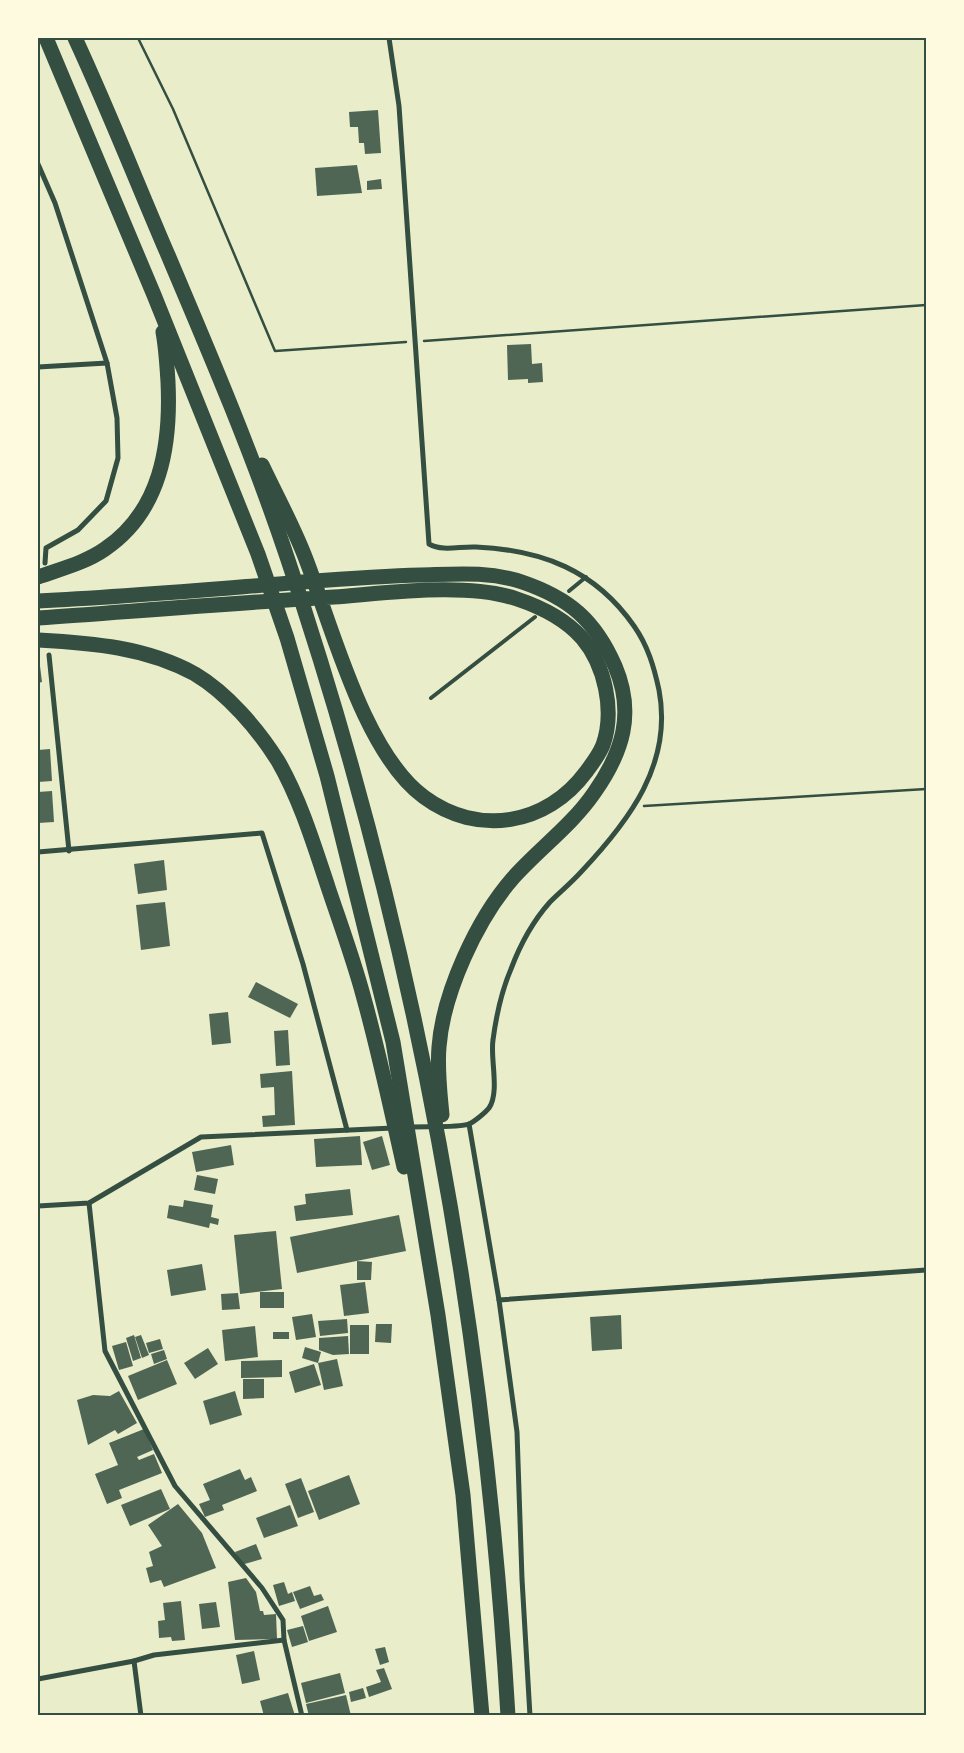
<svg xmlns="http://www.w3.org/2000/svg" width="964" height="1753" font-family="'Public Sans',sans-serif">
<rect width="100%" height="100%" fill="#e9edc9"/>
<g fill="#4f6655">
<path d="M378 110 381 153 365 154 364 143H359L358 127H350L349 112Z"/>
<path d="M357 165 362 193 317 196 315 168Z"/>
<path d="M381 179 382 189 367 190V181Z"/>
<path d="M531 344 532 364 542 363 543 382 528 383V379L508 380 507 345Z"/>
<path d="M39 658 42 682 38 683V659Z"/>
<path d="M50 749 52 781 38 782V750Z"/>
<path d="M52 791 54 822 38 823V792Z"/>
<path d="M164 860 167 890 138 894 134 864Z"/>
<path d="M165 902 170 946 141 950 136 905Z"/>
<path d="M256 982 298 1004 290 1018 248 997Z"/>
<path d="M228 1012 231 1043 212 1045 209 1014Z"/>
<path d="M288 1030 290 1065 276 1066 274 1031Z"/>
<path d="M292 1071 295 1125 263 1127 262 1116 275 1115 274 1087 261 1088 260 1074Z"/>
<path d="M360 1136 362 1165 316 1167 314 1139Z"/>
<path d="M382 1136 390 1165 372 1170 363 1142Z"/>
<path d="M231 1145 234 1165 196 1172 192 1152Z"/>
<path d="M197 1175 218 1179 215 1194 194 1190Z"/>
<path d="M350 1189 353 1215 296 1221 294 1206 306 1204 305 1194Z"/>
<path d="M184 1200 213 1205 211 1217 219 1219 218 1225 210 1223 209 1228 167 1218 169 1205 183 1207Z"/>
<path d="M399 1215 406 1251 297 1273 290 1237Z"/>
<path d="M276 1231 282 1289 240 1294 234 1235Z"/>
<path d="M357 1261 372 1262 371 1280H357Z"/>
<path d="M202 1264 206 1290 171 1296 167 1270Z"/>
<path d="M365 1282 369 1313 344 1316 340 1285Z"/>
<rect x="260" y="1292" width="24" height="16"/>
<path d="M238 1293 240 1309 222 1310 221 1294Z"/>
<path d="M312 1314 316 1337 296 1340 292 1317Z"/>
<path d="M621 1315 622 1349 592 1351 590 1317Z"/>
<path d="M347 1319 348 1333 320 1336 318 1321Z"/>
<path d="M376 1324H392L391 1343 375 1342Z"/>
<rect x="350" y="1325" width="19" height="29"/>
<path d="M255 1326 258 1357 225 1361 222 1330Z"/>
<rect x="273" y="1332" width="16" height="7"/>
<path d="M134 1335 141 1358 133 1361 126 1338Z"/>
<path d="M141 1335 149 1355 142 1358 135 1337Z"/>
<path d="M348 1336 349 1354 333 1355 319 1350V1338Z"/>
<path d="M160 1339 163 1349 149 1353 146 1343Z"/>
<path d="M126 1342 133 1366 119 1370 112 1346Z"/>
<path d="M305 1347 321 1352 318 1363 302 1358Z"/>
<path d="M208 1348 218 1364 195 1379 184 1363Z"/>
<path d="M164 1350 167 1359 154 1364 151 1354Z"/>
<path d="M337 1359 343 1386 324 1390 318 1363Z"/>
<path d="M167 1360 177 1384 138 1400 128 1376Z"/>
<path d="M282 1360V1377L241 1378V1361Z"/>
<path d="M314 1364 321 1385 295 1393 289 1372Z"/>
<path d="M243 1379H264V1398L243 1399Z"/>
<path d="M119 1391 137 1423 118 1434 115 1430 88 1445 77 1400 93 1395 110 1396Z"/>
<path d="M235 1391 242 1415 210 1425 203 1401Z"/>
<path d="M144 1429 153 1450 137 1457 139 1460 154 1454 162 1473 119 1490 122 1498 107 1504 95 1474 118 1465 109 1443Z"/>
<path d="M240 1469 245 1480 251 1477 257 1491 222 1505 224 1510 205 1517 199 1504 210 1500 203 1484Z"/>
<path d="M349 1475 360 1504 319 1520 308 1491Z"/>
<path d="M301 1478 314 1512 298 1518 285 1484Z"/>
<path d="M161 1489 170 1509 130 1526 121 1505Z"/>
<path d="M178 1504 202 1533 216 1568 164 1587 161 1580 150 1583 146 1568 153 1566 149 1552 162 1546 148 1525Z"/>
<path d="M290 1505 298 1526 264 1538 256 1518Z"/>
<path d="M256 1544 262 1559 241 1565 235 1552Z"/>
<path d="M246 1578 256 1592 260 1611H263L264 1615 276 1614 277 1639 235 1640 228 1582Z"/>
<path d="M284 1582 288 1594 292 1592 295 1601 279 1606 273 1585Z"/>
<path d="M310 1586 314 1596 321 1594 324 1600 300 1609 293 1592Z"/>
<path d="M181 1601 185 1640 172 1641 171 1637 159 1638 158 1621 165 1620 163 1603Z"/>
<path d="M216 1602 220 1627 202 1629 199 1604Z"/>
<path d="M328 1606 337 1632 309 1641 301 1616Z"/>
<path d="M303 1626 308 1642 292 1647 287 1630Z"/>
<path d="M385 1647 389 1662 380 1665 375 1649Z"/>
<path d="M254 1651 260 1680 242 1684 236 1655Z"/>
<path d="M384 1668 392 1689 369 1697 366 1687 381 1682 376 1670Z"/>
<path d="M340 1673 345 1693 306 1703 301 1683Z"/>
<path d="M363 1688 366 1698 351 1702 349 1692Z"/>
<path d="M288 1693 295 1716H264L260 1701Z"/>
<path d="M346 1695 351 1716H309L306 1704Z"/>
</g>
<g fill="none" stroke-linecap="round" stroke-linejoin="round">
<g stroke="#344e41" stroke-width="2.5">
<path d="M138 38 173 109 275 351 406 342"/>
<path d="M424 341 926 305"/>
<path d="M644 806 926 789"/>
</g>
<g stroke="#344e41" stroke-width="4">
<path d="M569 591 586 577"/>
<path d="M431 698 535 617"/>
</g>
<g stroke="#344e41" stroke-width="5">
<path d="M389 38 399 106 429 544C443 552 460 546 476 547 542 550 595 570 634 626 648 646 654 667 659 690 673 764 629 821 581 872 571 883 560 892 550 902 533 921 520 945 511 969 502 990 496 1017 493 1040 490 1058 500 1092 489 1108 486 1112 474 1122 469 1124 459 1128 422 1126 409 1127"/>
<path d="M38 164 55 203 107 363 117 418 118 458 106 501 78 530 46 548 45 563"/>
<path d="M38 367 107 363"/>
<path d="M49 655 69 851"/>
<path d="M38 852 262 833 303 964 347 1130"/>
<path d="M469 1124 499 1300 517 1432 522 1579 530 1716"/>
<path d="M89 1203 105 1351 175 1486 262 1588 283 1620 284 1640 302 1716"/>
<path d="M38 1206 89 1203 201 1137 393 1128"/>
<path d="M499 1300 926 1270"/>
<path d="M134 1661 154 1655 284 1640"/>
<path d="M38 1679 134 1661 141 1716"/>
</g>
<g stroke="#344e41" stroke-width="15">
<path d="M46 38 154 295 258 554 287 638 327 776 393 1042 438 1315 463 1495 482 1716"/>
<path d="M75 38C108 109 137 183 168 255 210 354 253 455 287 557 413 930 485 1322 508 1716"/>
<path d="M38 577C60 569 85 563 105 549 161 511 171 445 168 382 167 366 166 348 163 332"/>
<path d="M38 601C126 597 214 589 303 582 342 579 382 576 421 575 456 574 489 571 522 582 569 598 595 620 615 666 635 713 623 752 594 793 572 825 539 849 513 878 477 919 443 993 439 1047 437 1070 440 1093 442 1115"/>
<path d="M38 618C136 611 235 603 334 597 388 593 467 582 517 599 541 607 565 619 582 638 605 665 615 711 603 745 599 755 592 764 586 772 547 825 478 837 424 797 365 754 333 630 307 562 295 529 277 497 262 465"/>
<path d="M38 640C92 643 146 647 195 674 227 693 258 729 278 761 300 799 314 845 328 887 340 923 353 958 363 995 379 1052 391 1110 404 1167"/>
</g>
</g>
<rect width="964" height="1753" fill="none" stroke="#fefae0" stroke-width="78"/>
<rect x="39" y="39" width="886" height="1675" fill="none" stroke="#344e41" stroke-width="2"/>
</svg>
